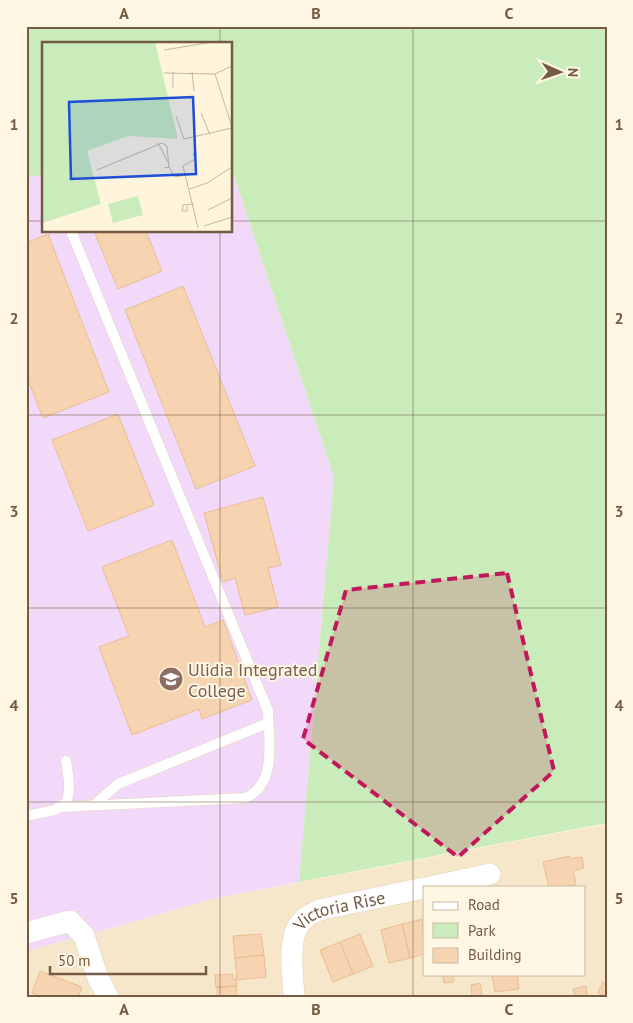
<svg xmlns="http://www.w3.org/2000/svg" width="633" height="1023" font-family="'PT Sans',sans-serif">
<rect width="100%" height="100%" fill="#fef5dc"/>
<path fill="#f7e7ca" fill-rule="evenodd" d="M607 824V997H26V951L84 936 212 899ZM424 887H584V974H424Z"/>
<path fill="#f2d9fa" d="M231 167 334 477 299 882 212 899 84 936 26 951V178L44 174V231H231Z"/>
<path fill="#c9ecba" d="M26 26H607V823L299 882 334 477 231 167V44H44V174L26 178Z"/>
<g fill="#f6d4b1" stroke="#eabd90">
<path d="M94 231H146L162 271 118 289Z"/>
<path d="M48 234 109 392 43 418 26 375V243Z"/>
<path d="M183 286 255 466 196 489 125 310Z"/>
<path d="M118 414 154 505 88 531 52 440Z"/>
<path d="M263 497 281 565 268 568 278 607 245 615 235 578 223 582 204 513Z"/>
<path d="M172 540 205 627 223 620 252 700 202 719 199 709 132 735 99 647 129 636 102 567Z"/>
<path d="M570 856V859L582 857 584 868 573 871 576 884 564 887H549L543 862Z"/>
<path d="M423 919 424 954 410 958 402 924Z"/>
<path d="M402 924 410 958 389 963 381 930Z"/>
<path d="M261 934 264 955 235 958 233 936Z"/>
<path d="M360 934 373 966 353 974 340 942Z"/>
<path d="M340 942 353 974 333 982 320 950Z"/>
<path d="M264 955 266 977 237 980 235 958Z"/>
<path d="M40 971 82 987 78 997H42L32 993Z"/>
<path d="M233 974V979H236L237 986 216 987 215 975Z"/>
<path d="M443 974H453L454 982 444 983Z"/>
<path d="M492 974H517L519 989 495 992Z"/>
<path d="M603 982 607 984V997L598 993Z"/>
<path d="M480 983 482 995 472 996 471 985Z"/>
<path d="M236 986 237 997H217V988Z"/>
<path d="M586 986 587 997H575L573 989Z"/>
</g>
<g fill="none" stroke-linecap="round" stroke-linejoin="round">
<defs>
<g id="service">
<path d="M94 805 118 784 268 723"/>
<path d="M62 807 245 798C277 786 269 738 268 711L71 231"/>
<path d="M26 816 55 810 67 802C71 788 68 775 66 761"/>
</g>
<g id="minor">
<path d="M430 887 490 874"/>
<path d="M26 933 70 921 84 936 98 978 108 997"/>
<path id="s1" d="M294 997C293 977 287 939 300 923 306 916 314 912 323 909L424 888"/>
</g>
</defs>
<use href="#service" stroke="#e3d1b8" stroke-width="11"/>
<use href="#minor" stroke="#e3d1b8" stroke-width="22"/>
<use href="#service" stroke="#fff" stroke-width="10"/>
<use href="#minor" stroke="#fff" stroke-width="21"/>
</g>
<path fill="#c2185b" fill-opacity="0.2" stroke="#c2185b" stroke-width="4" stroke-dasharray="10 6" stroke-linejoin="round" d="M507 573 554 771 458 857 303 739 346 590Z"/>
<path fill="none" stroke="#755b43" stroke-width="1" stroke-opacity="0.55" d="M220 26V44M413 26V997M26 221H44M231 221H607M220 231V997M26 415H607M26 608H607M26 802H607"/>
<defs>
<symbol id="university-disc" viewBox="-11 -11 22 22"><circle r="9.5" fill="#8d6e63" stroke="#fff7e4"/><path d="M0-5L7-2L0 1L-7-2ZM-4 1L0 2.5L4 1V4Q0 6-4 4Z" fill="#fff"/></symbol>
</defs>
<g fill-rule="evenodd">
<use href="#university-disc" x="157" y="665" width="28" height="28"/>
</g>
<g text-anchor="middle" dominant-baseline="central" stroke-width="4" stroke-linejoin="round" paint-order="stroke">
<g font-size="18" fill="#785e54" stroke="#fff7e4" text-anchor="start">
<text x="188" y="669">Ulidia Integrated<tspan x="188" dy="21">College</tspan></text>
</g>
<g font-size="18" fill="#755b43" stroke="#fff7e4">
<text stroke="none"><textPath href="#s1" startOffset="118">Victoria Rise</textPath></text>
</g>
</g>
<g transform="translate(42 42)">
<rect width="190" height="190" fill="#fef5dc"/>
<path d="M0 0H113L136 97 86 94 45 109 59 162 0 181ZM96 154 101 173 71 181 66 162Z" fill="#c9ecba"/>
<path fill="none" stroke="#c7b79f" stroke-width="1" d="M122 8 171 0M150 30 152 49M122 31 173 32 190 85M173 32 190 24M131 46V30M159 71 168 93M134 74 142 97 190 86M116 101 127 122M151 111 153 117 141 124 156 186M122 126 127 125 133 135 144 133M55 128 120 101 125 104 127 126M148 147 165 141 190 125M145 164V169H140L141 163 152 162M166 168 190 156M162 184 190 175"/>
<path fill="#1d4ed8" fill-opacity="0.15" stroke="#1d4ed8" stroke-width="2.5" d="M151 55 154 132 29 137 27 60Z"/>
<rect width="190" height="190" fill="none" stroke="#755b43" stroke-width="2.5"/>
</g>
<rect width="633" height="1023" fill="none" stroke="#fff7e4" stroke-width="55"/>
<rect x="423" y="886" width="162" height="90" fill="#fff7e4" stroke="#c8b9a4"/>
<rect x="433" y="902" width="25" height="8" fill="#ffffff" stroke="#c8b9a4"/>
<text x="468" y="910" font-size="15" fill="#755b43">Road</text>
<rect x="433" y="923" width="25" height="15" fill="#c9ecba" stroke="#c8b9a4"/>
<text x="468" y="936" font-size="15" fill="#755b43">Park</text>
<rect x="433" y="948" width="25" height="15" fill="#f6d4b1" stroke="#c8b9a4"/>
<text x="468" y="960" font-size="15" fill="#755b43">Building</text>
<g transform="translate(560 72) rotate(92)" stroke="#fff7e4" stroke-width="4" paint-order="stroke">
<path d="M0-4L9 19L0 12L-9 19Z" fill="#755b43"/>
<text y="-8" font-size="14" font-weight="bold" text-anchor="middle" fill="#755b43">N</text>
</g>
<path d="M50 966v8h156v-8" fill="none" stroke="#755b43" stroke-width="2.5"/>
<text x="58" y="966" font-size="15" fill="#755b43" stroke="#fff7e4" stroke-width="4" paint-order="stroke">50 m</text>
<rect x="28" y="28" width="578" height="968" fill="none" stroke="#755b43" stroke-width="2"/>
<g font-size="16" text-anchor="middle" font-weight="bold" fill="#755b43">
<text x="124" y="19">A</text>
<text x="316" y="19">B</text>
<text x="509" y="19">C</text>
<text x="14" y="130">1</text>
<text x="619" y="130">1</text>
<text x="14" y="324">2</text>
<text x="619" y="324">2</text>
<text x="14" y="517">3</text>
<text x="619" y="517">3</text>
<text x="14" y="711">4</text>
<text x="619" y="711">4</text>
<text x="14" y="904">5</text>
<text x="619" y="904">5</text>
<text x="124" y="1015">A</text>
<text x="316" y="1015">B</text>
<text x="509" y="1015">C</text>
</g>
</svg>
